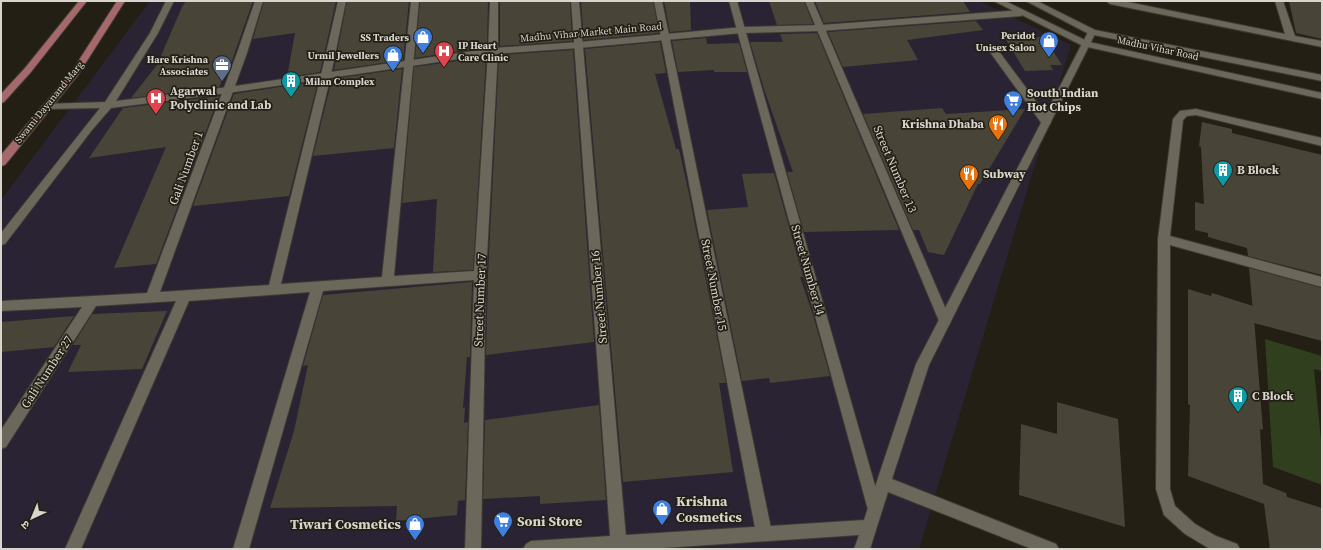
<svg xmlns="http://www.w3.org/2000/svg" width="1323" height="550" font-family="'Source Serif 4','Noto Sans Devanagari',serif">
<rect width="100%" height="100%" fill="#231f14"/>
<path fill="#292333" d="M150 1H979L1071 45 919 549H1V200Z"/>
<path fill="#30401e" d="M1265 339 1322 356V371L1314 369 1322 452V485L1273 467Z"/>
<g fill="#484538">
<path d="M186 1H253L229 69 219 87 131 98 157 65 182 7Z"/>
<path d="M264 1H336L320 72 287 77 295 33 253 39Z"/>
<path d="M347 1H409L403 60 334 70Z"/>
<path d="M420 1H488L487 47 415 58Z"/>
<path d="M500 1H570L572 41 500 46Z"/>
<path d="M581 1H653L659 33 584 40Z"/>
<path d="M664 1H690L691 30 670 32Z"/>
<path d="M769 1H804L813 24 777 25Z"/>
<path d="M815 1H963L970 12 824 23Z"/>
<path d="M1289 1H1322V39L1296 33Z"/>
<path d="M976 21 983 30 907 40 918 60 843 67 828 32Z"/>
<path d="M817 33 899 230 804 232 787 172H793L764 89 750 42H783L780 34Z"/>
<path d="M1044 37 1062 65H1050L1053 70 1025 71 1005 38Z"/>
<path d="M706 38 707 44 739 43 747 72H714V70L678 72 672 41Z"/>
<path d="M660 42 666 73 655 74 676 149H679L689 194 726 383H719L733 472 623 482 585 49Z"/>
<path d="M573 50 594 342 486 355 488 275 499 55Z"/>
<path d="M486 57 473 270 433 272 437 199 402 203 414 67Z"/>
<path d="M402 69 394 148 313 156 332 79Z"/>
<path d="M318 81 289 196 193 206 234 94Z"/>
<path d="M219 96 156 264 114 268 166 147 89 158 123 108Z"/>
<path d="M942 108 946 114 1025 109 980 184H978L944 255 928 252 919 230H913L863 114Z"/>
<path d="M1202 122 1232 129V133L1322 155V275L1248 256 1247 248 1208 237V233L1195 230V202L1204 204 1201 147 1199 146Z"/>
<path d="M774 173 803 277H800L813 315 830 376 770 383 769 378 742 381 707 210 748 207 742 174Z"/>
<path d="M1249 268 1322 288V341L1254 323Z"/>
<path d="M472 282 470 357H467L463 408 465 407 464 423 468 422 465 500 458 501 457 515 396 521 397 506 270 508 294 431 308 365 303 366 323 295Z"/>
<path d="M1188 289 1211 296 1212 293 1253 306 1263 430 1260 429 1263 484 1286 493 1287 497 1322 508V549H1270L1264 504 1188 476 1190 405 1188 404Z"/>
<path d="M167 311 142 369 68 372 81 345H73L92 314Z"/>
<path d="M74 316 54 347 1 352V322Z"/>
<path d="M1057 402 1118 419 1125 527 1019 495 1021 424 1057 434Z"/>
<path d="M599 405 606 500 540 504V496L483 499 485 420Z"/>
</g>
<g fill="none" stroke-linecap="round" stroke-linejoin="round">
<defs>
<g id="service">
<path d="M255 1H263L247 53 160 292 269 285 321 75 338 1H346L331 75 281 284 382 277 411 1H419L394 276 474 271 488 51 490 1H498V51L486 275 481 549H465L474 280 323 291 249 549H233L310 292 189 301 81 549H65L176 301 96 306 6 447 1 449V430L82 307 1 311V301L147 293 237 53Z"/>
<path d="M571 1H579L627 549H611Z"/>
<path d="M654 1H662L772 533 769 538 764 541 759 538 756 533Z"/>
<path d="M729 1H737L882 510 880 515 875 517 870 515 868 510Z"/>
<path d="M805 1H813L951 321 949 325 945 326 941 325 939 321Z"/>
<path d="M1106 1H1123L1285 34 1275 1H1283L1295 36 1322 41V47L1110 4Z"/>
<path d="M992 45 995 46 1050 120 1051 122 1050 124H1042L987 48Z"/>
</g>
<g id="minor">
<path d="M166 1H174L158 33 116 101 228 87 493 48 579 42 742 27 821 25 1021 10 1025 13 1021 16 821 31 742 33 579 48 493 54 228 93 111 108 92 130 5 244 1 245V233L100 108 47 109 44 108 42 106 44 104 105 102 150 33Z"/>
<path d="M1092 29 1096 32 929 365 892 479 1056 544 1059 549H1032L888 492 870 549H854L859 535 649 549H523L526 544 531 541 864 520 916 364 1088 32Z"/>
<path d="M1196 109 1322 138V146L1196 115 1187 116 1183 120 1170 236 1322 277V287L1170 245V489L1175 506 1195 524 1216 536 1237 544 1240 549H1210L1185 534 1164 515 1156 489 1158 239 1173 119 1180 111Z"/>
</g>
<g id="tertiary">
<path d="M994 1H1005L1089 42 1322 93V99L1083 46Z"/>
<path d="M1026 1H1037L1095 30 1322 75V81L1089 34Z"/>
</g>
<g id="primary">
<path d="M79 1H87L31 72 4 102 1 103V94L25 68Z"/>
<path d="M117 1H125L78 75 5 165 1 166V155L72 71Z"/>
</g>
</defs>
<use href="#service" stroke="#3d3a33" stroke-width="2"/>
<use href="#minor" stroke="#3d3a33" stroke-width="2"/>
<use href="#tertiary" stroke="#3d3a33" stroke-width="2"/>
<use href="#primary" stroke="#3d3a33" stroke-width="2"/>
<use href="#service" fill="#6b675a" fill-rule="evenodd"/>
<use href="#minor" fill="#6b675a" fill-rule="evenodd"/>
<use href="#tertiary" fill="#6b675a" fill-rule="evenodd"/>
<use href="#primary" fill="#a5686b" fill-rule="evenodd"/>
</g>
<defs>
<symbol id="shop-pin" viewBox="-11 -11 22 30"><path d="M0 17L-7.5 6A9.5 9.5 0 1 1 7.5 6Z" fill="#3f7fe0" stroke="#231f14"/><path d="M-5-2.5h2.3a2.7 3.5 0 0 1 5.4 0H5L5.5 6h-11ZM-1.5-2.5h3a1.5 2.3 0 0 0-3 0Z" fill="#fff"/></symbol>
<symbol id="hospital-pin" viewBox="-11 -11 22 30"><path d="M0 17L-7.5 6A9.5 9.5 0 1 1 7.5 6Z" fill="#e0444e" stroke="#231f14"/><path d="M-5-5h3v3.5h4V-5h3V5h-3V1.5h-4V5h-3Z" fill="#fff"/></symbol>
<symbol id="office-pin" viewBox="-11 -11 22 30"><path d="M0 17L-7.5 6A9.5 9.5 0 1 1 7.5 6Z" fill="#5c6f8a" stroke="#231f14"/><path d="M-6-3h4V-5.5h4V-3h4V5H-6ZM-1-4.5V-3h2v-1.5ZM-6 0V1H6V0Z" fill="#fff"/></symbol>
<symbol id="building-pin" viewBox="-11 -11 22 30"><path d="M0 17L-7.5 6A9.5 9.5 0 1 1 7.5 6Z" fill="#0f9aa8" stroke="#231f14"/><path d="M-4-6H4V6H1V3H-1V6H-4ZM-2.5-4.3h1.7v1.8h-1.7ZM.8-4.3h1.7v1.8H.8ZM-2.5-1h1.7V.8h-1.7ZM.8-1h1.7V.8H.8Z" fill="#fff"/></symbol>
<symbol id="supermarket-pin" viewBox="-11 -11 22 30"><path d="M0 17L-7.5 6A9.5 9.5 0 1 1 7.5 6Z" fill="#3f7fe0" stroke="#231f14"/><path d="M-6-5.5h2.5l.6 2H6L4.5 2H-2.5L-4.4-4H-6ZM-1.5 3.2a1.3 1.3 0 1 0 .1 0ZM3 3.2a1.3 1.3 0 1 0 .1 0Z" fill="#fff"/></symbol>
<symbol id="restaurant-pin" viewBox="-11 -11 22 30"><path d="M0 17L-7.5 6A9.5 9.5 0 1 1 7.5 6Z" fill="#e8710a" stroke="#231f14"/><path d="M-5-6h1v4h1v-4h1v4h1v-4h1v5L-1.5 .5V6h-2V.5L-5-1ZM5-6V6H3V1.5H1.5Q1.5-4 5-6Z" fill="#fff"/></symbol>
</defs>
<g fill-rule="evenodd">
<use href="#shop-pin" x="412" y="26" width="22" height="30"/>
<use href="#shop-pin" x="1038" y="30" width="22" height="30"/>
<use href="#hospital-pin" x="433" y="40" width="22" height="30"/>
<use href="#shop-pin" x="382" y="44" width="22" height="30"/>
<use href="#office-pin" x="211" y="54" width="22" height="30"/>
<use href="#building-pin" x="280" y="70" width="22" height="30"/>
<use href="#hospital-pin" x="145" y="87" width="22" height="30"/>
<use href="#supermarket-pin" x="1002" y="89" width="22" height="30"/>
<use href="#restaurant-pin" x="987" y="113" width="22" height="30"/>
<use href="#building-pin" x="1212" y="159" width="22" height="30"/>
<use href="#restaurant-pin" x="958" y="163" width="22" height="30"/>
<use href="#building-pin" x="1227" y="385" width="22" height="30"/>
<use href="#shop-pin" x="651" y="498" width="22" height="30"/>
<use href="#supermarket-pin" x="492" y="510" width="22" height="30"/>
<use href="#shop-pin" x="404" y="513" width="22" height="30"/>
</g>
<g text-anchor="middle" dominant-baseline="central" stroke-width="3.5" stroke-linejoin="round" paint-order="stroke">
<g font-size="10" fill="#d7d5ce" stroke="#231f14">
<text transform="translate(591 32) rotate(-5)">Madhu Vihar Market Main Road</text>
<text transform="translate(1158 48) rotate(12)">Madhu Vihar Road</text>
<text transform="translate(49 102) rotate(-51)">Swami Dayanand Marg</text>
</g>
<g font-size="10" font-weight="bold" fill="#d7d5ce" stroke="#231f14" text-anchor="end">
<text x="1035" y="35">Peridot<tspan x="1035" dy="12">Unisex Salon</tspan></text>
<text x="409" y="37">SS Traders</text>
<text x="458" y="45" text-anchor="start">IP Heart<tspan x="458" dy="12">Care Clinic</tspan></text>
<text x="379" y="55">Urmil Jewellers</text>
<text x="208" y="59">Hare Krishna<tspan x="208" dy="12">Associates</tspan></text>
<text x="305" y="81" text-anchor="start">Milan Complex</text>
</g>
<g font-size="12" font-weight="bold" fill="#d7d5ce" stroke="#231f14" text-anchor="start">
<text x="170" y="91">Agarwal<tspan x="170" dy="14">Polyclinic and Lab</tspan></text>
<text x="1027" y="93">South Indian<tspan x="1027" dy="14">Hot Chips</tspan></text>
<text x="984" y="124" text-anchor="end">Krishna Dhaba</text>
<text x="1237" y="170">B Block</text>
<text x="983" y="174">Subway</text>
<text x="1252" y="396">C Block</text>
</g>
<g font-size="12" fill="#d7d5ce" stroke="#231f14">
<text transform="translate(186 168) rotate(-70)">Gali Number 1</text>
<text transform="translate(895 169) rotate(67)">Street Number 13</text>
<text transform="translate(808 270) rotate(74)">Street Number 14</text>
<text transform="translate(714 285) rotate(79)">Street Number 15</text>
<text transform="translate(599 297) rotate(-95)">Street Number 16</text>
<text transform="translate(480 300) rotate(-88)">Street Number 17</text>
<text transform="translate(47 372) rotate(-57)">Gali Number 27</text>
</g>
<g font-size="14" font-weight="bold" fill="#d7d5ce" stroke="#231f14" text-anchor="start">
<text x="676" y="501">Krishna<tspan x="676" dy="16">Cosmetics</tspan></text>
<text x="517" y="521">Soni Store</text>
<text x="401" y="524" text-anchor="end">Tiwari Cosmetics</text>
</g>
</g>
<rect width="1323" height="550" fill="none" stroke="#d7d5ce" stroke-width="4"/>
<g transform="translate(32 518) rotate(224)" stroke="#231f14" stroke-width="3" paint-order="stroke">
<path d="M0-3L7 15L0 10L-7 15Z" fill="#d7d5ce"/>
<text y="-6" font-size="11" font-weight="bold" text-anchor="middle" fill="#d7d5ce">उ</text>
</g>
</svg>
